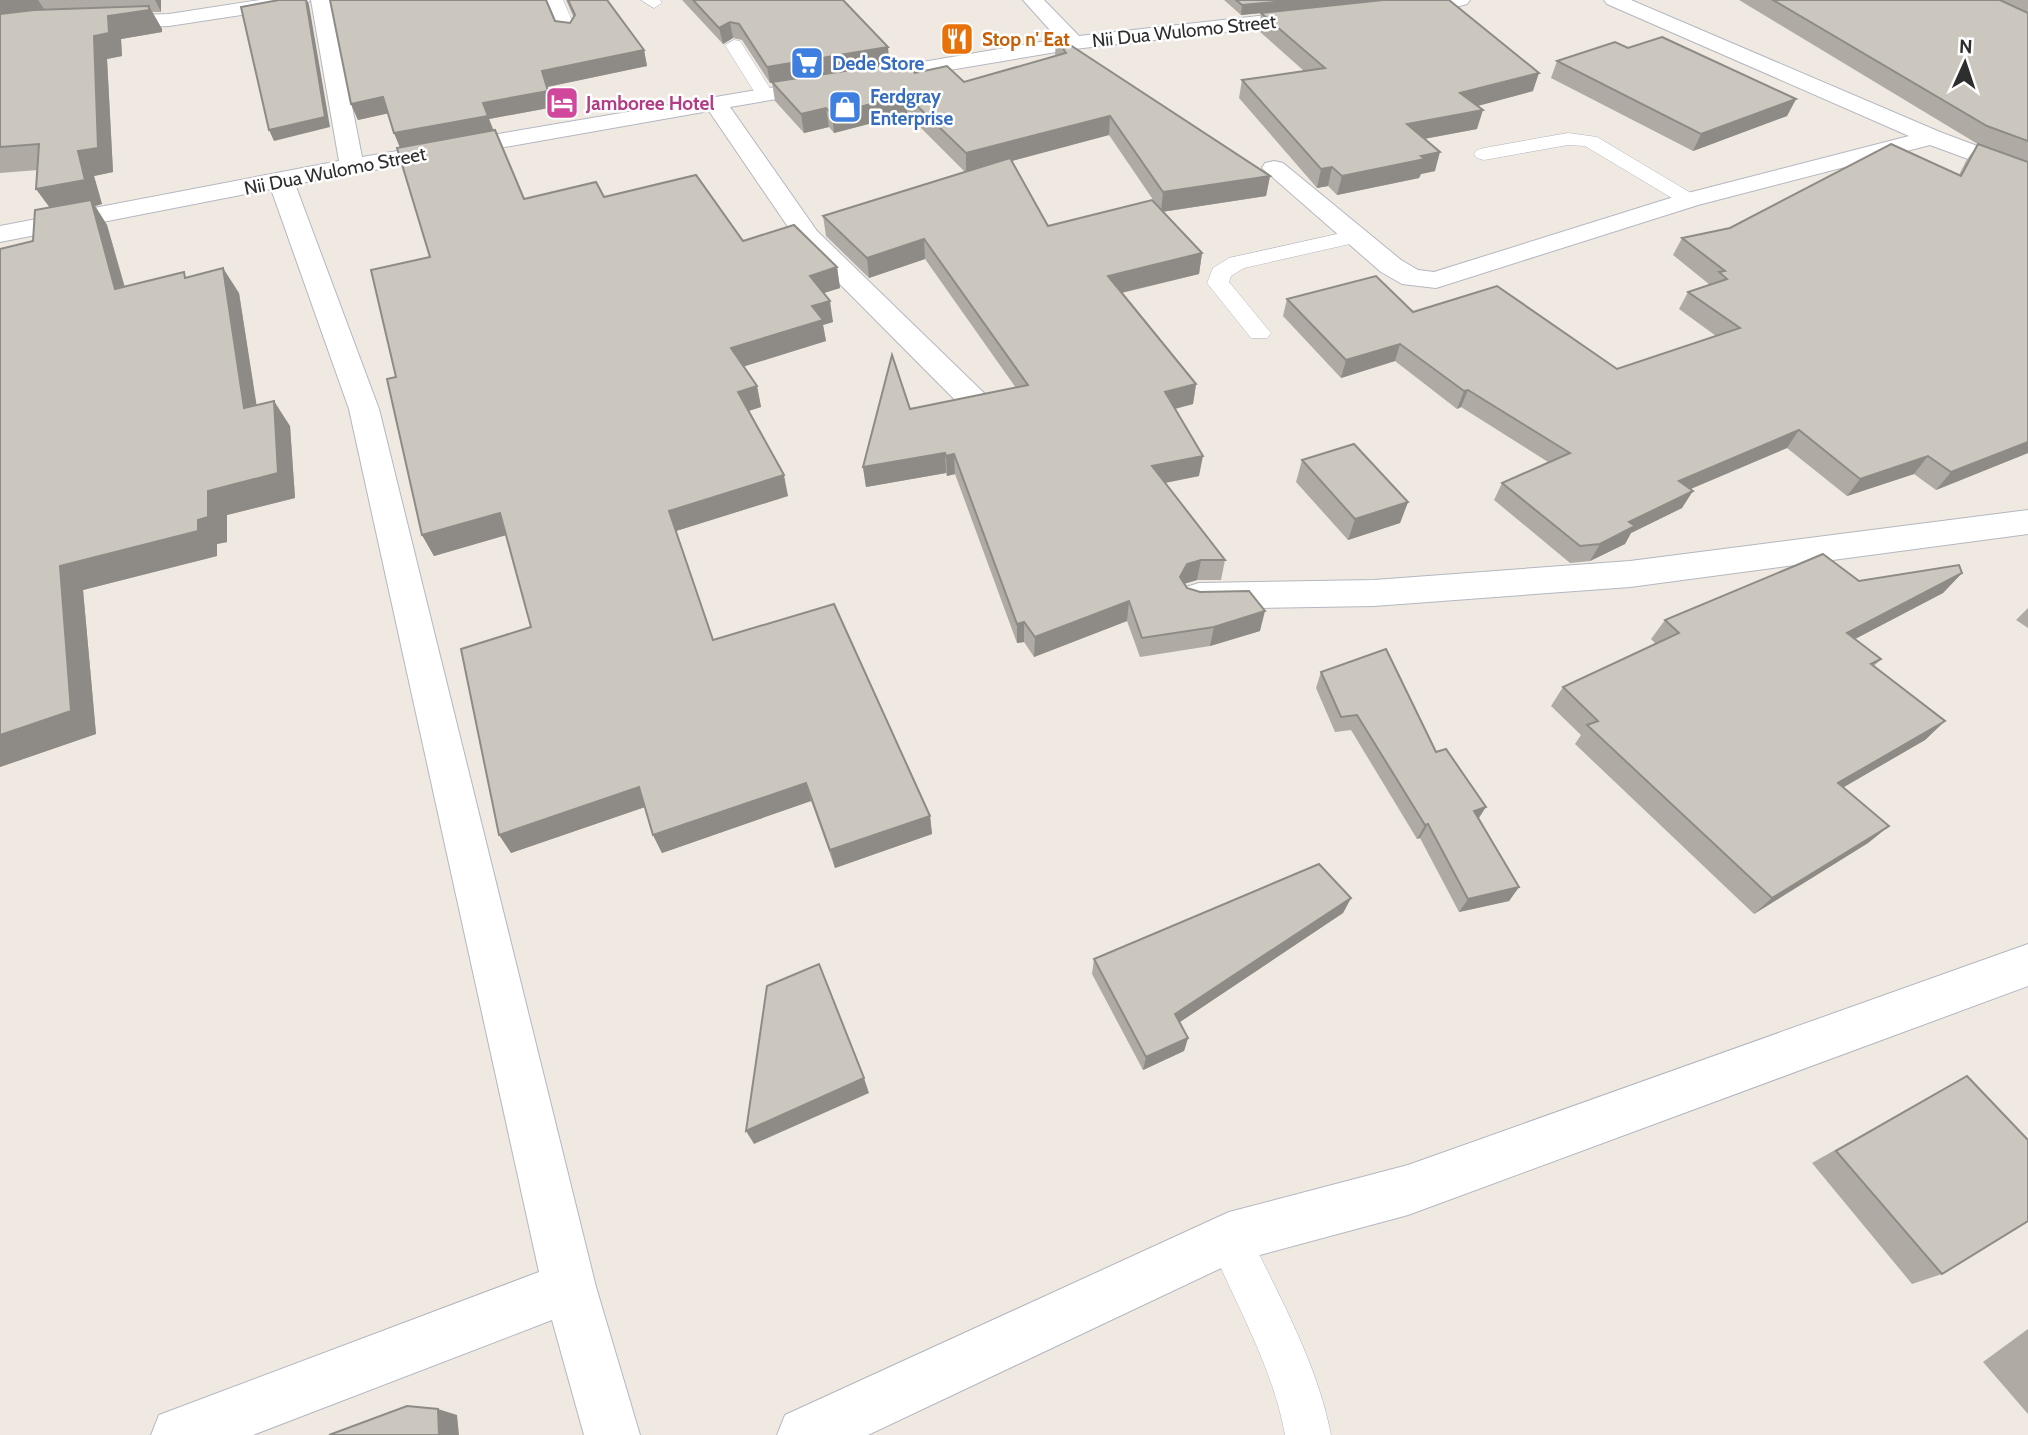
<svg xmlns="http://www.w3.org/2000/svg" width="2028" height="1435" font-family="Cabin,sans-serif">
<rect width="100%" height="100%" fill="#efe9e1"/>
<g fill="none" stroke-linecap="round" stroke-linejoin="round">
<defs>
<g id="lane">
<path d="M547 0H563L577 32 574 36H562Z"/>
<path d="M641 0H660L662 3 654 8Z"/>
<path d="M734 40 740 41 773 93 771 97H757L755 93 725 45Z"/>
<path d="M1568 133 1597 137 1696 196 1699 200 1696 204H1682L1585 146 1568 145 1484 160 1477 158 1474 154 1477 150 1484 148Z"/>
<path d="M1355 230 1363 231 1366 236 1363 241 1244 268 1231 276 1229 282 1271 333 1267 338H1251L1207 283 1213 268 1229 258Z"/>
<path d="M1229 1217 1244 1223C1276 1291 1317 1361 1331 1435H1285C1273 1366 1234 1302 1208 1238L1214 1223Z"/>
</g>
<g id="street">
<path d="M260 0H310L307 4 300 6 169 26 48 30 0 36V24L48 18 169 14Z"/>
<path d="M311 0H331L362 157 1058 39 1023 0H1044L1079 36 1313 10 1320 12 1323 16 1320 20 1313 22 1074 49 730 107 817 231 986 395 990 402 986 409 975 412 964 409 799 243 709 111 295 184 379 409 596 1287 640 1435H584L552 1320 253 1435H151L159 1415 539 1272 349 409 271 189 0 242V226L339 161Z"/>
<path d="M1470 0 1467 4 1460 6 1397 13 1390 11 1387 7 1390 3 1405 0Z"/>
<path d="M1604 0H1631L1940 132 2028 165V181L1930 145 1698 205 1436 288 1402 284 1381 272 1262 168 1265 163 1274 161 1283 163 1401 260 1418 270 1434 272 1680 195 1909 136 1607 4Z"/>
<path d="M2028 510V534L1630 587 1374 606 1199 609 1186 605 1181 596 1186 587 1199 583 1374 580 1630 561Z"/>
<path d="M2028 944V986L1408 1215 1234 1262 868 1435H777L785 1415 1229 1212 1408 1165Z"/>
</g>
</defs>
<use href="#lane" stroke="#b4b7c1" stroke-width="1"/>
<use href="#street" stroke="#b4b7c1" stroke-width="2"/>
<use href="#lane" fill="#fff" fill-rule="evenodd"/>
<use href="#street" fill="#fff" fill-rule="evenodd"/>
</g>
<g fill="#afaba4" fill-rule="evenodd">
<path d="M0 0H161V12H152L162 29V32L121 39 122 56 107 59 113 172 94 176 102 204 95 206 107 225 125 287 188 277 239 293 256 405 290 426 295 498 227 515V542L217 544V556L83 590 96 734 0 767V249L33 241 50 208 36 189 38 170 0 173Z"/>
<path d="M566 0H607L644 50 647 66 547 87 554 107 489 119 524 199 604 197 743 241 837 267 840 288 824 293 833 322 823 325 826 341 743 366 757 386 761 407 748 411 788 496 676 531 713 640 930 816 932 834 835 868 811 801 662 853 653 835 645 807 511 853 531 627 506 535 434 556 422 535 396 377 430 257 400 147 394 133 388 113 358 120 351 104 555 21 570 23 574 18Z"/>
<path d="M682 0H843L888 47 889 63 915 73 964 82 1055 56 1056 39 1270 176 1266 196 1162 212 1202 253 1199 274 1122 293 1196 384 1193 404 1175 409 1199 476 1165 483 1225 560 1221 580H1197L1184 584 1187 588 1260 631 1210 646 1140 657 1127 621 1034 657 1024 642 1017 643 955 474 947 476 946 473 866 487 863 467 910 409 1016 388 925 259 869 278 826 236 823 216 965 172 907 114 834 133 829 127 804 133 775 101 772 83H770L742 40 733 38 723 44ZM1109 135 1158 207 1048 226 1012 161Z"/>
<path d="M1224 0H1449L1533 91 1477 106V129L1424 139 1435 171 1421 174 1419 178 1337 195 1328 186 1317 188 1239 98 1242 80 1304 71 1259 31 1261 13 1241 15Z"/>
<path d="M1739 0H2028V162L1976 143Z"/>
<path d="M1628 48 1796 99 1787 116 1693 151 1551 78 1557 61Z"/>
<path d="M1978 144 2028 162V453L1936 490 1914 474 1847 496 1787 448 1691 489 1682 508 1631 533 1625 544 1590 561 1570 563 1494 500 1502 483 1548 462 1461 407 1457 409 1395 361 1341 378 1283 316 1287 299 1413 312 1617 369 1716 336 1679 309 1688 292 1710 285 1673 255 1682 238 1730 228 1959 175 1966 161Z"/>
<path d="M1302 460 1408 502 1400 523 1348 540 1296 482Z"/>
<path d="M1962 573 1943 593 1855 639 1881 659 1874 666 1945 721 1925 740 1843 787 1889 826 1868 843 1754 914 1575 744 1581 735 1551 706 1563 687 1656 644 1651 639 1665 620 1859 581Z"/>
<path d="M2028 608V628L2016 620Z"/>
<path d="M1321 672 1436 752 1479 819 1519 887 1509 901 1459 912 1420 838 1417 839 1351 730 1335 732 1316 688Z"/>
<path d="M1351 898 1343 913 1180 1022 1188 1038 1184 1051 1143 1070 1092 974 1094 959Z"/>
<path d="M1967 1076 1942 1274 1912 1284 1812 1163 1939 1091Z"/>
<path d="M2028 1329V1414L1983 1362Z"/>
</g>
<g fill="#8e8b86">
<path d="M0 0H38L48 15 0 22Z"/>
<path d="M155 0H161V12Z"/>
<path d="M306 0H307L309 5 330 127 274 141 269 130Z"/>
<path d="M1296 0H1393L1241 15 1242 5Z"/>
<path d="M149 6 162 29V32L121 39 122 56 107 59 113 172 94 176 102 204 95 206 107 225 132 314 54 213 36 189 78 151 94 36 108 16Z"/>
<path d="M730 22 733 38 723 44 719 28Z"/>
<path d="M888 47 889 63 770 83 767 67Z"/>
<path d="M644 50 647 66 547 87 542 71Z"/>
<path d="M1539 73 1533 91 1455 112 1460 93Z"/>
<path d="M548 91 554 107 489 119 494 133 401 150 394 133 483 103Z"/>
<path d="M906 95 907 114 834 133 832 114Z"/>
<path d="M383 97 390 113 358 120 351 104Z"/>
<path d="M1796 99 1787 116 1693 151 1701 134Z"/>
<path d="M826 108 829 127 804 133 801 114Z"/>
<path d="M1483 110 1477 129 1402 143 1407 124Z"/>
<path d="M1110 116 1109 135 966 173V153Z"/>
<path d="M1440 152 1435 171 1421 174 1419 178 1337 195 1342 176Z"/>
<path d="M1332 167 1328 186 1317 188 1321 169Z"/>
<path d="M1270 176 1266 196 1161 212 1163 192Z"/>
<path d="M924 239 925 259 869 278 867 258Z"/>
<path d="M1202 253 1199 274 1107 296 1108 276Z"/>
<path d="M837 267 840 288 814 296 810 276Z"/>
<path d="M223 268 239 293 261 433 244 408Z"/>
<path d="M830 301 833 322 823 325 826 341 736 369 731 348 812 306Z"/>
<path d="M1400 344 1395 361 1341 378 1346 360Z"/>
<path d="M1196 384 1193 404 1162 412 1165 392Z"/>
<path d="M757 386 761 407 742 413 738 392Z"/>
<path d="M1468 390 1461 407 1457 409 1464 391Z"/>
<path d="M274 401 290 426 295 498 227 515V542L217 544V556L83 590 96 734 0 767V735L60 566 208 491Z"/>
<path d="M1799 430 1787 448 1669 498 1679 481Z"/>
<path d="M2028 442V453L1936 490 1951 472Z"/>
<path d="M945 453 946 473 866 487 863 467Z"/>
<path d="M954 454 955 474 947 476 946 456Z"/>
<path d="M1203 456 1199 476 1149 486 1152 466Z"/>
<path d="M1928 456 1914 474 1847 496 1860 479Z"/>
<path d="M784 475 788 496 676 531 669 511Z"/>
<path d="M1693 491 1682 508 1631 533 1625 544 1590 561 1600 544 1629 522Z"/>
<path d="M1408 502 1400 523 1348 540 1355 519Z"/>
<path d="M500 513 510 534 434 556 422 535Z"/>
<path d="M1201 560 1197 580 1183 584 1180 577 1187 564Z"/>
<path d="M1962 573 1943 593 1830 652 1847 633Z"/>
<path d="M1129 601 1127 621 1034 657 1035 637Z"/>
<path d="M1265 611 1260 631 1210 646 1214 627Z"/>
<path d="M1024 622V642L1017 643V624Z"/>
<path d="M1945 721 1925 740 1820 801 1838 783Z"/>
<path d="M806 783 811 801 662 853 653 835Z"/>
<path d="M639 787 648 806 511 853 499 835Z"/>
<path d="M1486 807 1477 821 1474 811Z"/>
<path d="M930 816 932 834 835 868 830 850Z"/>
<path d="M1428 824 1420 838 1417 839 1425 825Z"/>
<path d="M1889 826 1868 843 1754 914 1772 898Z"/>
<path d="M1519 887 1509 901 1459 912 1468 899Z"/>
<path d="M1351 898 1343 913 1171 1028 1175 1014Z"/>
<path d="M1188 1038 1184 1051 1143 1070 1146 1057Z"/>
<path d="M864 1078 869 1093 754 1144 746 1131Z"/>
<path d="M438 1409 457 1415 459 1435H439Z"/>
</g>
<g fill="#cbc7bf" stroke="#8e8b86" stroke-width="2">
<path d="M279 0H306L325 117 269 130 241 7Z"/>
<path d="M330 0H546L555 21 570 23 575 15 568 0H607L644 50 542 71 548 91 483 103 488 116 394 133 383 97 351 104Z"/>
<path d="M693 0H843L888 47 767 67 739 24 730 22 719 28Z"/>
<path d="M1236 0H1296L1242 5Z"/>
<path d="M1383 0H1449L1539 73 1460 93 1483 110 1407 124 1440 152 1421 156 1425 159 1342 176 1332 167 1321 169 1242 80 1325 68 1261 13Z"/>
<path d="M1773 0H2000L2028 13V141L1987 126Z"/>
<path d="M149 6V10L108 16 109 33 94 36 98 148 78 151 85 180 36 189 39 144 0 147V14L34 10Z"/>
<path d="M1058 37 1270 176 1163 192 1110 116 966 153 906 95 832 114 826 108 801 114 772 82 904 62 915 73 947 66 964 82 1066 53 1056 39Z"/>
<path d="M1662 37 1796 99 1701 134 1557 61 1615 42 1628 48Z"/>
<path d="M495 130 524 199 596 182 604 197 696 175 743 241 794 225 837 267 810 276 830 301 812 306 823 320 731 348 757 386 738 392 784 475 669 511 713 640 834 604 930 816 830 850 806 783 653 835 639 787 499 835 461 649 531 627 500 513 422 535 387 379 396 377 371 270 430 257 397 148Z"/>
<path d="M1891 144 1961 176 1978 144 2028 162V442L1951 472 1928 456 1860 479 1799 430 1679 481 1693 491 1629 522 1635 526 1600 544 1580 546 1502 483 1570 453 1468 390 1464 391 1400 344 1346 360 1287 299 1376 276 1413 312 1497 286 1617 369 1740 328 1688 292 1727 279 1719 272 1725 271 1682 238 1730 228Z"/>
<path d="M1010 158 1048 226 1152 200 1202 253 1108 276 1196 384 1165 392 1203 456 1152 466 1225 560H1201L1187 564 1180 577 1187 588 1200 592 1249 591 1265 611 1214 627 1142 638 1129 601 1035 637 1024 622 1017 624 954 454 946 456 945 453 863 467 892 355 910 409 1028 385 924 239 867 258 823 216Z"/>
<path d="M91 200 115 289 184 272 185 278 223 268 244 408 274 401 278 473 208 491V517L198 520V531L60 566 71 711 0 735V249L33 241 35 210Z"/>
<path d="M1354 444 1408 502 1355 519 1302 460Z"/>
<path d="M1823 554 1859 581 1959 565 1962 573 1847 633 1881 659 1871 664 1945 721 1838 783 1889 826 1772 898 1587 725 1598 721 1563 687 1679 633 1665 620Z"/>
<path d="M1386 649 1436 752 1446 749 1486 807 1474 811 1519 887 1468 899 1428 824 1425 825 1357 715 1341 717 1321 672Z"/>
<path d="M1319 864 1351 898 1175 1014 1188 1038 1146 1057 1094 959Z"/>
<path d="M819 964 864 1078 746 1131 767 986Z"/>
<path d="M1967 1076 2028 1140V1221L1942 1274 1836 1151Z"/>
<path d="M407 1406 438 1409 439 1435H329Z"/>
</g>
<defs>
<symbol id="restaurant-square" viewBox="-11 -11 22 22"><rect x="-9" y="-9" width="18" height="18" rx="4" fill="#e8710a" stroke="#fff"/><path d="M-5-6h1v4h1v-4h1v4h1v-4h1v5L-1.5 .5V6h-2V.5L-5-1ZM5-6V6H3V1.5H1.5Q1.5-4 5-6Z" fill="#fff"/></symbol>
<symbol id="supermarket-square" viewBox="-11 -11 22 22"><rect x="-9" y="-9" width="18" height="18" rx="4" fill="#3f7fe0" stroke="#fff"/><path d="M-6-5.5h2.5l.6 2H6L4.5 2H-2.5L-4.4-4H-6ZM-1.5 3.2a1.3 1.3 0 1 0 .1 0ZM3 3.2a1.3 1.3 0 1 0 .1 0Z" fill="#fff"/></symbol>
<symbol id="hotel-square" viewBox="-11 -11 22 22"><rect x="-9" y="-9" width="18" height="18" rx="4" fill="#d1479c" stroke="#fff"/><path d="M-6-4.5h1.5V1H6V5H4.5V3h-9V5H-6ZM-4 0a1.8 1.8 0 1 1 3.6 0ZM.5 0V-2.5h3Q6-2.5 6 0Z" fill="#fff"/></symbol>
<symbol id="shop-square" viewBox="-11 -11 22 22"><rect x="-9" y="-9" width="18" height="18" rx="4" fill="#3f7fe0" stroke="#fff"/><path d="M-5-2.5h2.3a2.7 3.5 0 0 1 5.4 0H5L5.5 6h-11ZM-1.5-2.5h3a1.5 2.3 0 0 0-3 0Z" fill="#fff"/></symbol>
</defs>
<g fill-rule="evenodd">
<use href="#restaurant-square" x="938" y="20" width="38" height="38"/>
<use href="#supermarket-square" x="788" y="44" width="38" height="38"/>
<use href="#hotel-square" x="543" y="84" width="38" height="38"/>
<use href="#shop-square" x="826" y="88" width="38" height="38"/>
</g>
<g text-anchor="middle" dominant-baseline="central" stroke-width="5" stroke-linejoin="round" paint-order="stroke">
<g font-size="19" fill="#2e2e2e" stroke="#fff">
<text transform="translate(1184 31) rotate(-6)">Nii Dua Wulomo Street</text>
<text transform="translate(335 171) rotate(-11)">Nii Dua Wulomo Street</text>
</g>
<g font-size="19" font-weight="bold" fill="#c56008" stroke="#fff" text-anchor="start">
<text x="982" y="39">Stop n' Eat</text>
</g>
<g font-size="19" font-weight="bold" fill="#366cbe" stroke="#fff" text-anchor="start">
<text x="832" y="63">Dede Store</text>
<text x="870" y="96">Ferdgray<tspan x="870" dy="22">Enterprise</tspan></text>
</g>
<g font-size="19" font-weight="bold" fill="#b23c85" stroke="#fff" text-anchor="start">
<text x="586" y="103">Jamboree Hotel</text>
</g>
</g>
<g transform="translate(1965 63) rotate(3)" stroke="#ffffff" stroke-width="5" paint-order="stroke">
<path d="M0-5L12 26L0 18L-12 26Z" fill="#2e2e2e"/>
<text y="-10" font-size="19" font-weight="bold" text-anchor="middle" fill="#2e2e2e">N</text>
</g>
</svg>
